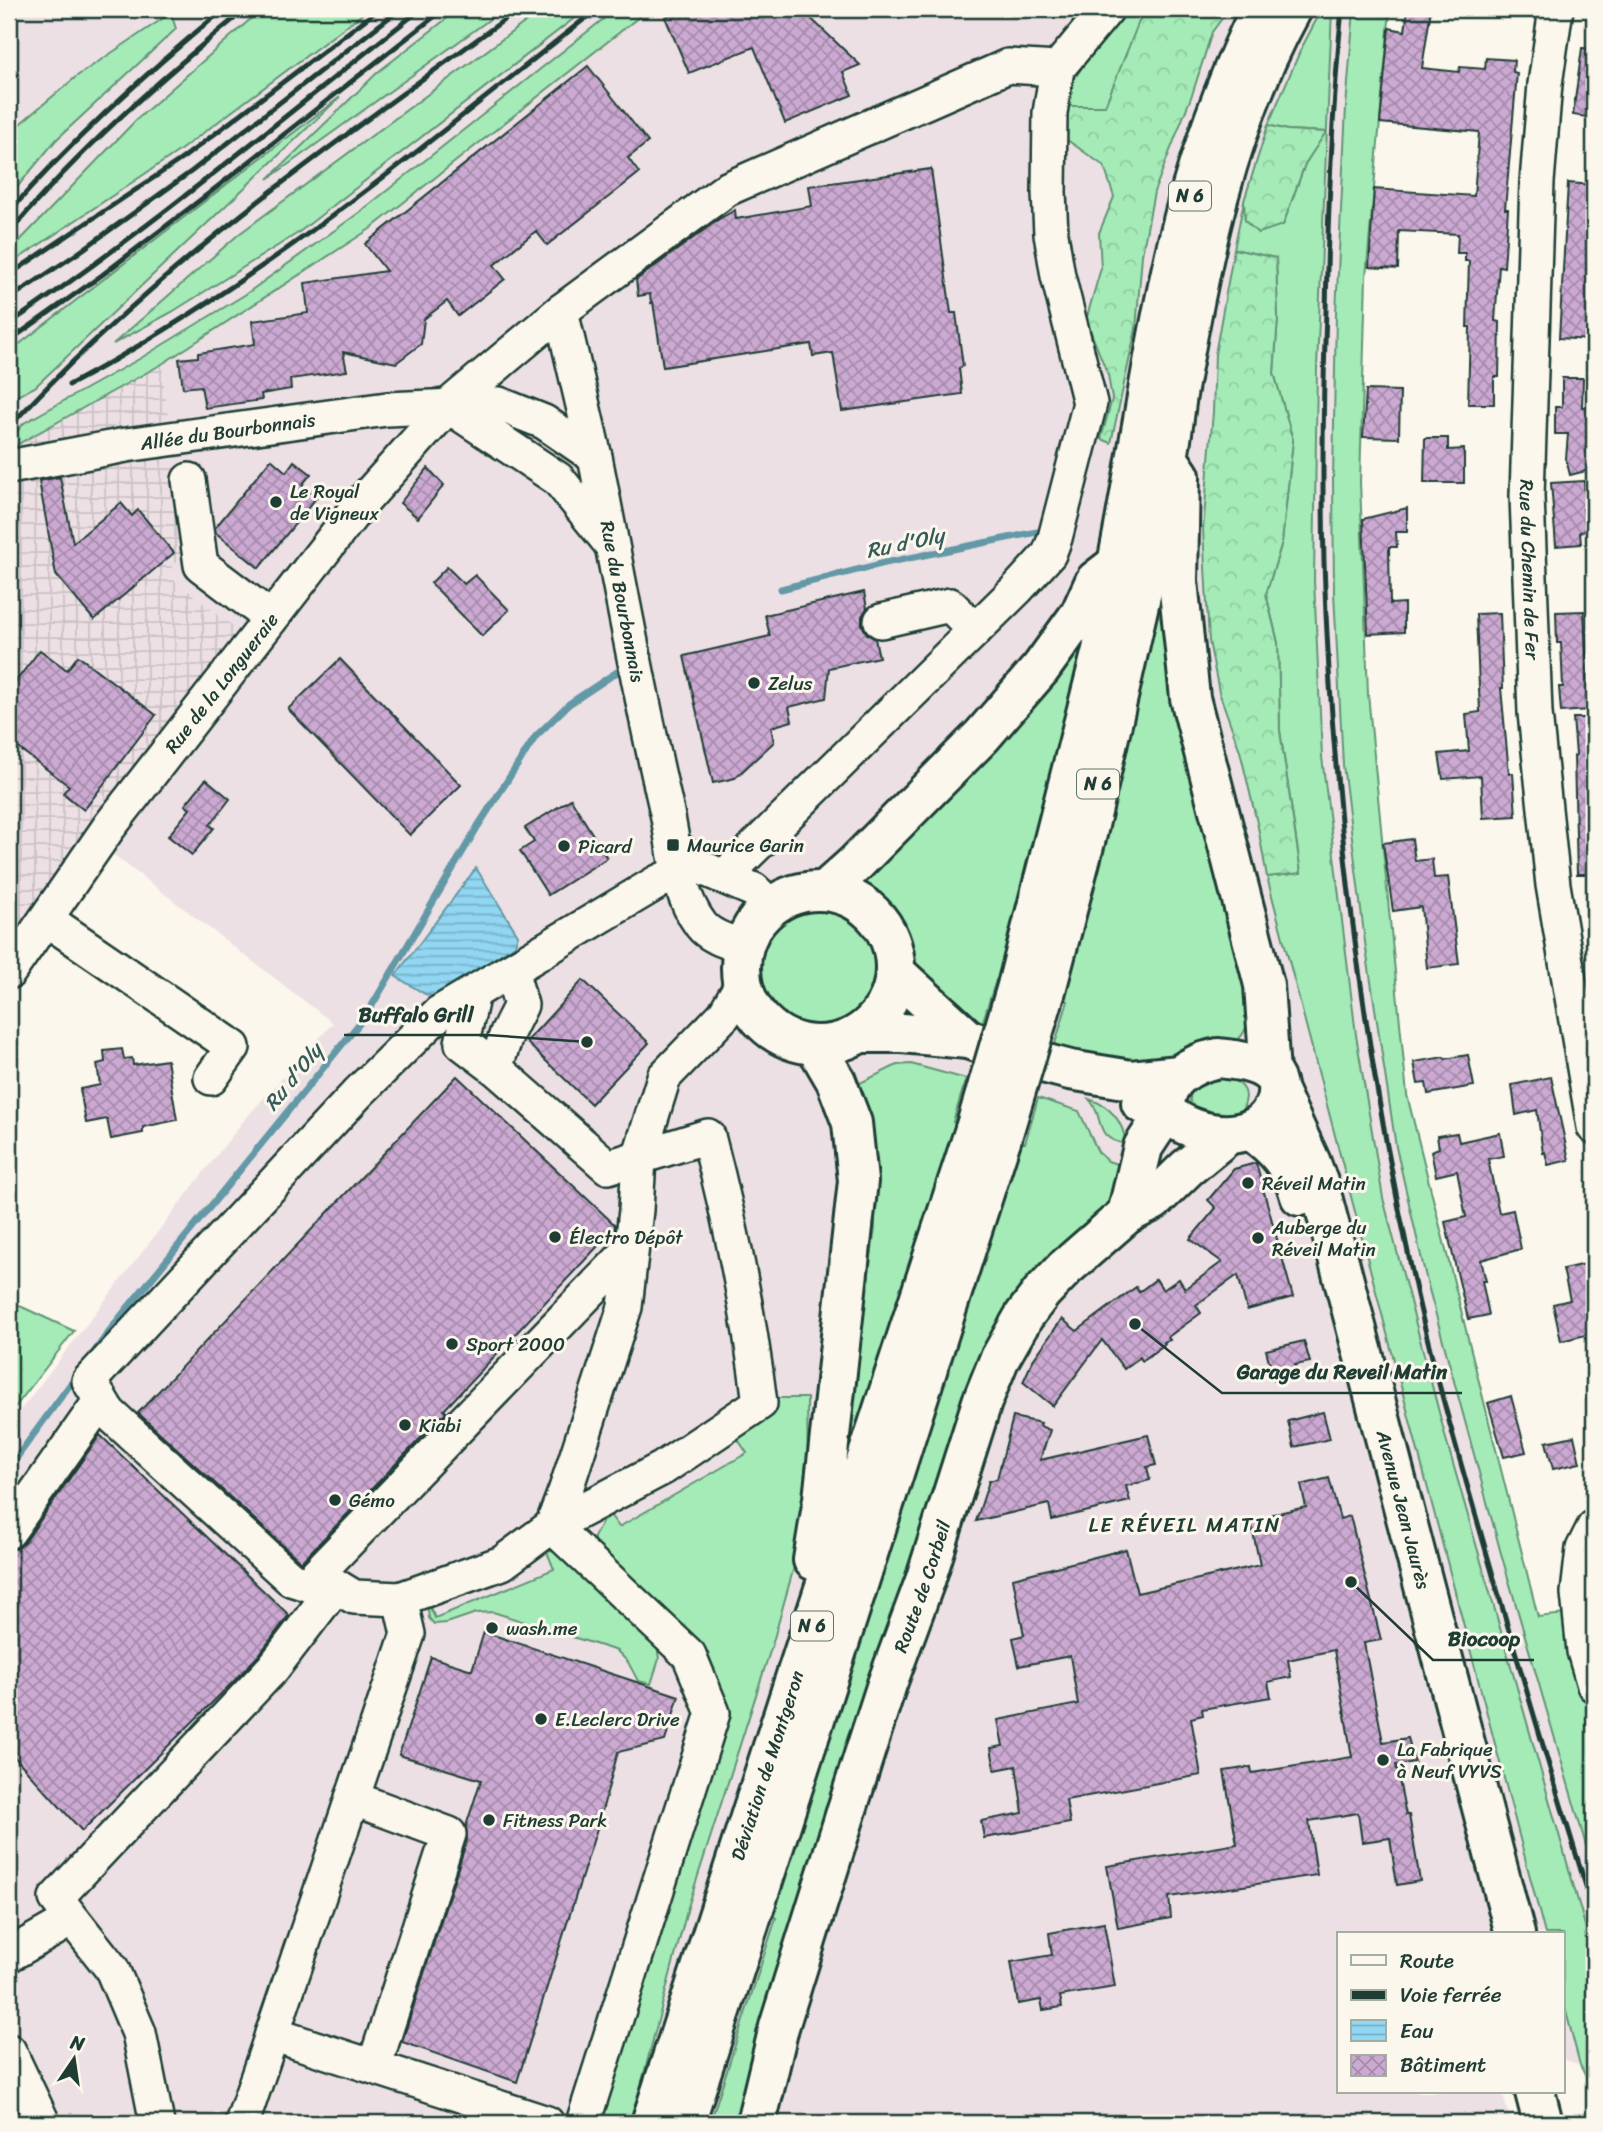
<svg xmlns="http://www.w3.org/2000/svg" width="1603" height="2132" font-family="Sriracha,sans-serif">
<defs>
<pattern id="industrial-grid" width="8" height="8" patternUnits="userSpaceOnUse" patternTransform="scale(1.75)"><rect width="8" height="8" fill="#ede0e4"/><path d="M0 4h8M4 0v8" fill="none" stroke="#cbc1c4"/></pattern>
<pattern id="forest-crowns" width="20" height="18" patternUnits="userSpaceOnUse" patternTransform="scale(1.75)"><rect width="20" height="18" fill="#a5ebb7"/><path d="M2 6a3 3 0 1 1 6 0M12 15a3 3 0 1 1 6 0" fill="none" stroke="#8eca9e"/></pattern>
<pattern id="water-rules" width="6" height="5" patternUnits="userSpaceOnUse" patternTransform="scale(1.75)"><rect width="6" height="5" fill="#91d6f2"/><path d="M0 2.5h6" fill="none" stroke="#76afc5"/></pattern>
<pattern id="building-cross-hatch" width="8" height="8" patternUnits="userSpaceOnUse" patternTransform="scale(1.75)"><rect width="8" height="8" fill="#cca9d2"/><path d="M0 0l8 8M0 8l8-8" fill="none" stroke="#a58bab"/></pattern>
</defs>
<rect width="100%" height="100%" fill="#fbf7ec"/>
<filter id="ink" filterUnits="userSpaceOnUse"><feTurbulence type="fractalNoise" baseFrequency=".0143" numOctaves="2"/><feDisplacementMap in="SourceGraphic" scale="14" xChannelSelector="R" yChannelSelector="G"/><feConvolveMatrix kernelMatrix="1 2 1 2 8 2 1 2 1" color-interpolation-filters="sRGB"/></filter>
<g filter="url(#ink)">
<path fill="#ede0e4" d="M9 9H1390L1365 280 1360 482 1368 694 1407 1095 1534 1605 1594 1788V2093L1580 2065 1563 2059V1934H1339V2092H1502L1511 2123H9V1425L244 1120 333 1023 89 836 166 574 162 364 9 450Z"/>
<path fill="url(#industrial-grid)" d="M162 364 183 554 166 574 246 636 9 972V450Z"/>
<g fill="#a5ebb7" stroke="#629476" stroke-width="2">
<path d="M262 9H369L179 151 9 265V252L136 120Z"/>
<path d="M459 9H504L268 179 378 72Z"/>
<path d="M543 9H586L298 233 172 312 113 344 239 234Z"/>
<path d="M616 9H649L370 229 162 364 9 449V440L24 423 141 358 246 294 360 212Z"/>
<path d="M1120 9H1146L1105 106H1065L1073 81Z"/>
<path d="M1322 9H1332L1317 367 1314 580 1322 757 1356 1035 1383 1198 1446 1439 1594 1957V2093L1580 2065 1563 2000V1934H1545L1267 877 1301 873 1280 731 1278 643 1266 594 1282 542 1293 440 1274 373 1278 318 1276 258 1234 249 1244 201 1245 221 1283 225 1305 164 1325 132 1287 130 1268 125 1301 49Z"/>
<path d="M1354 9H1390L1366 277 1360 482 1368 694 1407 1095 1538 1617 1565 1614 1594 1722V1873L1502 1557 1427 1282 1396 1147 1365 942 1343 765 1334 593 1333 478 1336 313 1346 107Z"/>
<path d="M171 13 176 29 56 140 9 197V133L77 76Z"/>
<path d="M340 97 35 387 9 400V352Z"/>
<path d="M1155 595 1164 596 1247 968C1248 990 1256 1023 1238 1040L1156 1069 1054 1047 1068 1001 1062 999Z"/>
<path d="M1084 644 1000 981 996 980 981 1027 915 970C910 935 893 893 854 886L988 757 1040 699 1077 645Z"/>
<circle cx="820" cy="968" r="59"/>
<path d="M911 1064 966 1079 953 1122 957 1123 832 1507 859 1346 875 1228 872 1141 858 1084 897 1065Z"/>
<path d="M1226 1077C1247 1084 1251 1095 1240 1114L1225 1118 1193 1108C1181 1088 1209 1078 1226 1077Z"/>
<path d="M1038 1098 1079 1111 1098 1152 1108 1161 1126 1167 1108 1208 1037 1280 745 2123H710L776 1918 772 1916 784 1872 1020 1143H1025Z"/>
<path d="M1089 1099C1111 1106 1123 1121 1126 1144 1091 1138 1106 1117 1089 1099Z"/>
<path d="M9 1301 74 1331 9 1415Z"/>
<path d="M775 1398H807L808 1471 797 1556 773 1642 688 1907 631 2123H592L719 1720 594 1545V1537L608 1512 619 1527 747 1453 737 1438 764 1421Z"/>
<path d="M551 1551 562 1552 657 1645 659 1659 651 1684 638 1681 628 1662 617 1651 493 1612 476 1613 447 1623 434 1624 429 1618 427 1601 435 1618 554 1569 547 1552Z"/>
</g>
<g fill="url(#forest-crowns)" stroke="#629476" stroke-width="2">
<path d="M1144 9H1229L1212 32 1193 92 1154 192 1142 255 1136 329 1111 443 1101 439 1112 399 1108 375 1086 320 1101 268 1099 233 1114 197 1104 166 1063 137 1065 106H1105Z"/>
<path d="M1268 125 1287 130 1326 132 1305 164 1283 225 1258 233 1245 221 1244 201Z"/>
<path d="M1234 249 1276 258 1278 318 1274 373 1293 440 1282 542 1266 594 1278 643 1280 731 1301 873 1267 877 1258 827 1240 751 1219 692 1209 641 1203 530 1213 412 1215 354Z"/>
</g>
<path fill="url(#water-rules)" stroke="#6399a6" stroke-width="2" d="M476 868 518 935 515 945 435 997 425 994 395 976Z"/>
<g fill="none" stroke-linecap="round" stroke-linejoin="round">
<g stroke="#6399a6" stroke-width="7">
<path d="M781 589 885 563 1037 532"/>
<path d="M92 1355 113 1326 367 1014 478 826 536 736 569 704 617 672"/>
<path d="M9 1468 77 1375"/>
</g>
</g>
<g fill="url(#building-cross-hatch)" stroke="#1f3d34" stroke-width="2">
<path d="M687 9H801L860 65 843 72 852 95 785 123 754 47 689 73 665 17Z"/>
<path d="M1408 9H1431L1422 68 1459 72 1460 67 1485 69 1486 58 1514 60 1513 72 1517 73 1505 209H1508L1504 267 1499 266 1495 321 1500 322 1499 377H1494V404H1468L1470 327H1467L1469 261H1465V253H1457L1458 234 1399 231 1398 269 1369 267 1374 189 1474 196 1479 132 1380 123 1389 28 1405 31Z"/>
<path d="M1582 48 1594 49V118L1573 115Z"/>
<path d="M588 66 648 142 628 158 639 173 615 192 547 245 536 231 494 265 505 279 458 316 447 301 424 319 421 344 396 363 343 352 347 371 290 379 291 389 261 394 262 400 205 408 201 386 183 388 179 359 198 357V353L255 344 252 321 308 313 305 283 386 271 365 244Z"/>
<path d="M931 169 951 313H956L963 366 959 368 962 394 842 411 833 353 813 356 811 344 663 367 653 302 651 303 650 294 638 296 636 280 719 219 735 210 736 219 812 206 809 186Z"/>
<path d="M1568 183 1594 185 1590 265 1594 266V271L1590 340 1559 338Z"/>
<path d="M1562 378H1583L1582 407H1594V469L1570 475 1566 459 1568 434H1555V407H1562Z"/>
<path d="M1366 390 1400 391 1399 438 1363 437Z"/>
<path d="M1425 438H1448V450L1464 449V483H1424Z"/>
<path d="M271 459 286 472 294 461 311 474 302 485 317 497 259 568 216 533 215 528Z"/>
<path d="M428 468 444 485 418 518 400 503Z"/>
<path d="M60 477 73 543 121 503 132 516 138 510 174 553 94 620 56 575 39 481Z"/>
<path d="M1584 481 1586 509H1583L1586 531 1580 532 1581 544 1556 546 1551 483Z"/>
<path d="M1407 508V532H1396L1397 547H1389L1390 604 1404 603V632L1368 634 1363 519Z"/>
<path d="M447 567 464 584 475 575 509 610 482 636 431 583Z"/>
<path d="M864 592 867 608 862 616V625L867 634 875 639 879 657 829 668 826 698 789 707 792 721 771 727 774 742 735 778 713 783 684 656 770 636 765 615Z"/>
<path d="M1584 611 1589 710 1561 712 1559 687H1563L1561 643H1557L1556 612Z"/>
<path d="M1500 613 1503 688H1501L1509 773H1513L1516 816 1483 818 1481 776 1443 779 1439 754 1469 751 1466 714 1480 712 1476 614Z"/>
<path d="M40 650 67 670 78 656 156 715 84 810 63 793 69 786 9 741V690Z"/>
<path d="M340 659 461 785 410 835 288 709Z"/>
<path d="M1573 718H1594V874H1577L1574 756 1576 755Z"/>
<path d="M206 779 230 799 210 825 214 828 192 855 168 836 190 809 185 805Z"/>
<path d="M571 799 607 858 548 895 520 851 534 842 525 828Z"/>
<path d="M1412 839 1415 861 1432 859 1434 878 1448 877 1459 964 1427 968 1421 907 1393 911 1383 843Z"/>
<path d="M583 980 649 1043 591 1104 526 1042Z"/>
<path d="M122 1049 124 1059 132 1058 133 1065 167 1060 177 1120 143 1127V1133L111 1139 107 1119 86 1123 80 1089 100 1085 97 1064 105 1062 104 1051Z"/>
<path d="M1468 1055 1474 1086 1428 1094 1426 1083 1418 1084 1414 1062 1444 1057 1445 1059Z"/>
<path d="M457 1076 615 1225V1228L444 1410 446 1412 301 1562 138 1413Z"/>
<path d="M1551 1077 1569 1160 1548 1165 1545 1152 1543 1153 1537 1110 1516 1115 1512 1085Z"/>
<path d="M1457 1133 1459 1142 1500 1133 1504 1156 1488 1159 1499 1213 1513 1210 1521 1249 1481 1260 1486 1281H1482L1489 1315 1468 1319 1445 1222 1466 1217 1457 1171 1436 1176 1431 1151 1439 1148 1437 1136Z"/>
<path d="M1256 1163 1293 1297 1247 1310 1238 1275 1196 1305 1201 1313 1168 1337 1170 1340 1164 1342 1165 1344 1142 1361 1140 1357 1124 1369 1102 1340 1053 1406 1023 1382 1033 1360 1062 1319 1077 1331 1136 1287 1139 1292 1156 1279 1163 1290 1179 1279 1185 1289 1222 1262 1190 1239 1216 1208 1208 1200 1234 1169Z"/>
<path d="M1585 1264 1587 1275 1590 1274 1594 1300V1333L1561 1341 1553 1304 1570 1300 1563 1269Z"/>
<path d="M1304 1341 1310 1362 1295 1365 1297 1375 1274 1380 1266 1350Z"/>
<path d="M1511 1396 1526 1452 1504 1457 1488 1403Z"/>
<path d="M1323 1412 1330 1439 1294 1447 1288 1421Z"/>
<path d="M1013 1417 1041 1423 1040 1426 1050 1430 1040 1460 1148 1435 1156 1465 1147 1467 1150 1480 1126 1486 1130 1501 1052 1520 1049 1504 976 1521 989 1481 997 1479Z"/>
<path d="M100 1435 289 1615 258 1656 231 1684 82 1831 9 1751V1554L12 1550 18 1548 25 1542Z"/>
<path d="M1574 1436 1580 1463 1553 1469 1546 1442Z"/>
<path d="M1329 1478 1340 1519 1350 1516 1381 1640 1364 1643 1383 1742 1408 1738 1415 1762 1396 1765 1406 1815H1409L1420 1881 1397 1885 1390 1838 1362 1842 1358 1813 1309 1821 1317 1875 1169 1897 1171 1918 1118 1928 1107 1866 1237 1844 1224 1771 1251 1767 1252 1773 1352 1757 1334 1650 1288 1660 1291 1677 1268 1682 1271 1697 1202 1709 1203 1715 1191 1718 1201 1775 1066 1800 1070 1823 984 1838 981 1821 1023 1813 1016 1766 995 1770 991 1748 1003 1746 998 1720 1078 1704 1070 1656 1019 1666 1013 1638 1024 1635 1013 1578 1126 1549 1137 1593 1260 1565 1251 1523 1274 1518 1273 1514 1306 1507 1301 1485Z"/>
<path d="M484 1632 679 1696 665 1741 618 1752 599 1822 517 2082 402 2042 467 1840 466 1826 481 1780 399 1755 431 1657 472 1670Z"/>
<path d="M1104 1923 1115 1987 1060 1996 1062 2007 1043 2010 1041 2000 1018 2004 1011 1962 1052 1955 1049 1933Z"/>
</g>
<g fill="none" stroke-linecap="round" stroke-linejoin="round">
<defs>
<g id="minor">
<path id="s1" d="M1556 9 1545 84 1537 182 1527 496 1535 713 1553 885 1594 1127"/>
<path d="M561 311 595 457"/>
<path d="M448 406 558 479 610 543"/>
<path id="s2" d="M9 467 126 445 387 409 499 404 544 422 595 457C618 574 639 692 666 808 675 847 676 892 701 925 710 937 729 942 743 947"/>
<path d="M189 480 201 565 271 618"/>
<path d="M881 621 950 605 975 630"/>
<path d="M673 845 698 866 754 890 771 906"/>
<path d="M724 877 1018 588 1049 554 1055 538 1090 403 1058 276 1051 234 1049 192 1050 113 1057 69 1107 9"/>
<path d="M46 919 233 1047 211 1078"/>
<path id="s3" d="M9 972 109 827 357 508 448 406 561 311 727 189 1008 66 1057 69"/>
<path d="M473 993 462 1043 495 1068 608 1167 708 1136C731 1223 749 1313 760 1403L663 1468 552 1526 502 1563 400 1599 354 1597 336 1586 307 1584 291 1579 109 1413 89 1381 358 1093 439 1013 658 882 678 873"/>
<path d="M495 1068 507 1033 521 1005 511 970"/>
<path d="M552 1526 689 1655 713 1713 583 2123"/>
<path d="M552 1526 566 1489 625 1307 636 1210 639 1158 664 1077 724 1015 742 984"/>
<path d="M1594 1527 1583 1549 1578 1593 1584 1651 1594 1685"/>
<path d="M9 1531 101 1400"/>
<path d="M307 1584 631 1249"/>
<path d="M352 1798 449 1834 374 2067"/>
<path d="M9 1955 72 1919"/>
<path d="M272 2034 547 2123"/>
<path d="M9 2051 43 2123"/>
<path d="M157 2123 139 2033 112 1969 56 1898 273 1668 336 1586"/>
<path d="M242 2123 408 1634 400 1599"/>
</g>
<g id="major">
<circle cx="818" cy="968" r="77"/>
<path d="M896 973 968 1039"/>
<path d="M1017 986 1102 650 1112 589"/>
<path d="M1045 994 1087 834 1146 573"/>
<path d="M861 1033H902L968 1039 1012 1055 1070 1070 1131 1080 1179 1075"/>
<path d="M1219 1058C1236 1060 1258 1062 1271 1074 1278 1081 1278 1091 1276 1100 1262 1148 1195 1139 1166 1112 1160 1080 1192 1063 1219 1058Z"/>
<path id="s4" d="M1278 1091 1311 1163 1319 1185 1515 1934"/>
<path d="M1250 1130C1276 1148 1291 1165 1300 1196"/>
<path d="M1127 1214 1143 1147 1166 1112 1141 1103"/>
<path d="M813 1560 823 1499 858 1181 852 1123 836 1081 815 1045"/>
<path d="M1535 2092 1543 2123"/>
<path id="s5" d="M651 2123 815 1617 975 1129"/>
<path d="M685 2123 1002 1137"/>
<path id="s6" d="M756 2123 779 2027 864 1755 887 1684 925 1581 982 1402 999 1360 1024 1316 1042 1292 1065 1268 1127 1214 1153 1201 1187 1168 1226 1136"/>
</g>
<g id="highway">
<path d="M1168 458 1180 476 1178 581 1190 698 1264 985 1270 1073"/>
<path d="M1146 573C1153 535 1162 497 1168 458 1172 437 1174 416 1177 395 1200 262 1226 128 1292 9"/>
<path d="M1112 589C1140 456 1155 318 1192 187 1210 126 1233 66 1261 9"/>
<path d="M825 891 854 865 982 736 1041 668 1080 614 1095 581 1117 564"/>
</g>
</defs>
<use href="#minor" stroke="#1f3d34" stroke-width="38"/>
<use href="#major" stroke="#1f3d34" stroke-width="44"/>
<use href="#highway" stroke="#1f3d34" stroke-width="44"/>
<use href="#minor" stroke="#fbf7ec" stroke-width="33"/>
<use href="#major" stroke="#fbf7ec" stroke-width="38"/>
<use href="#highway" stroke="#fbf7ec" stroke-width="38"/>
<g stroke="#1f3d34" stroke-width="5">
<path d="M1342 9C1332 109 1328 209 1326 310 1323 394 1322 478 1324 563 1332 809 1364 1054 1417 1295 1437 1383 1463 1471 1488 1558 1522 1676 1557 1794 1594 1912"/>
<path d="M9 212C74 138 148 71 224 9"/>
<path d="M9 233C79 150 162 77 246 9"/>
<path d="M9 275 183 158 379 9"/>
<path d="M9 299 78 253 192 171 400 9"/>
<path d="M9 324C152 228 285 115 421 9"/>
<path d="M9 341 102 275 208 194 444 9"/>
<path d="M69 385C261 283 427 143 597 9"/>
<path d="M9 427C39 395 70 363 103 333 230 214 378 112 519 9"/>
</g>
<defs>
<g id="major-bridge">
<path d="M975 1129 1017 986"/>
<path d="M1002 1137 1045 994"/>
</g>
</defs>
<use href="#major-bridge" stroke="#1f3d34" stroke-width="44" stroke-linecap="butt"/>
<use href="#major-bridge" stroke="#fbf7ec" stroke-width="38"/>
</g>
</g>
<g fill="#1f3d34" stroke="#fbf7ec" stroke-width="2.5">
<circle cx="276" cy="502" r="7"/>
<circle cx="754" cy="683" r="7"/>
<rect x="666" y="838" width="14" height="14" rx="3.5"/>
<circle cx="564" cy="846" r="7"/>
<circle cx="1248" cy="1183" r="7"/>
<circle cx="555" cy="1237" r="7"/>
<circle cx="1258" cy="1238" r="7"/>
<circle cx="452" cy="1344" r="7"/>
<circle cx="405" cy="1425" r="7"/>
<circle cx="335" cy="1500" r="7"/>
<circle cx="492" cy="1628" r="7"/>
<circle cx="541" cy="1719" r="7"/>
<circle cx="1383" cy="1760" r="7"/>
<circle cx="489" cy="1820" r="7"/>
</g>
<g text-anchor="middle" dominant-baseline="central" stroke-width="6" stroke-linejoin="round" paint-order="stroke">
<g fill="#fbf7ec" stroke="#61756b" stroke-width="2">
<rect x="1169" y="181.5" width="42" height="29" rx="5"/>
<rect x="1077" y="769.5" width="42" height="29" rx="5"/>
<rect x="791" y="1611.5" width="42" height="29" rx="5"/>
</g>
<g font-size="18" font-weight="bold" fill="#1f3d34">
<text x="1190" y="196">N 6</text>
<text x="1098" y="784">N 6</text>
<text x="812" y="1626">N 6</text>
</g>
<g font-size="19" fill="#1f3d34" stroke="#fbf7ec">
<text stroke="none"><textPath href="#s2" startOffset="222">Allée du Bourbonnais</textPath></text>
<text stroke="none"><textPath href="#s1" startOffset="562">Rue du Chemin de Fer</textPath></text>
<text stroke="none"><textPath href="#s2" startOffset="752">Rue du Bourbonnais</textPath></text>
<text stroke="none"><textPath href="#s3" startOffset="359">Rue de la Longueraie</textPath></text>
<text stroke="none"><textPath href="#s4" startOffset="438">Avenue Jean Jaurès</textPath></text>
<text stroke="none"><textPath href="#s6" startOffset="562">Route de Corbeil</textPath></text>
<text stroke="none"><textPath href="#s5" startOffset="376">Déviation de Montgeron</textPath></text>
</g>
<g font-size="19" fill="#1f3d34" stroke="#fbf7ec" text-anchor="start">
<text x="290" y="491">Le Royal<tspan x="290" dy="22">de Vigneux</tspan></text>
<text x="768" y="683">Zelus</text>
<text x="687" y="845">Maurice Garin</text>
<text x="578" y="846">Picard</text>
<text x="1262" y="1183">Réveil Matin</text>
<text x="1272" y="1227">Auberge du<tspan x="1272" dy="22">Réveil Matin</tspan></text>
<text x="569" y="1237">Électro Dépôt</text>
<text x="466" y="1344">Sport 2000</text>
<text x="419" y="1425">Kiabi</text>
<text x="349" y="1500">Gémo</text>
<text x="506" y="1628">wash.me</text>
<text x="555" y="1719">E.Leclerc Drive</text>
<text x="1397" y="1749">La Fabrique<tspan x="1397" dy="22">à Neuf VYVS</tspan></text>
<text x="503" y="1820">Fitness Park</text>
</g>
<g font-size="21" font-style="italic" fill="#365c5a" stroke="#fbf7ec">
<text transform="translate(905 543) rotate(-12)">Ru d'Oly</text>
<text transform="translate(293 1077) rotate(-51)">Ru d'Oly</text>
</g>
<g font-size="21" letter-spacing="2" fill="#1f3d34" stroke="#fbf7ec">
<text x="1185" y="1525">LE RÉVEIL MATIN</text>
</g>
</g>
<path fill="none" stroke="#1f3d34" stroke-width="2.5" d="M587 1042L487 1035H344M1135 1324L1222 1393H1462M1351 1582L1433 1660H1534"/>
<g fill="#1f3d34" stroke="#fbf7ec" stroke-width="2.5">
<circle cx="587" cy="1042" r="7"/>
<circle cx="1135" cy="1324" r="7"/>
<circle cx="1351" cy="1582" r="7"/>
</g>
<g font-size="21" text-anchor="middle" font-weight="bold" fill="#1f3d34" stroke="#fbf7ec" stroke-width="6" stroke-linejoin="round" paint-order="stroke">
<text x="416" y="1022">Buffalo Grill</text>
<text x="1342" y="1379">Garage du Reveil Matin</text>
<text x="1484" y="1646">Biocoop</text>
</g>
<rect width="1603" height="2132" fill="none" stroke="#fbf7ec" stroke-width="35"/>
<rect x="18" y="18" width="1568" height="2097" fill="none" stroke="#1f3d34" stroke-width="2.5" filter="url(#ink)"/>
<rect x="1337" y="1932" width="228" height="161" fill="#fbf7ec" stroke="#a3ada2" stroke-width="2"/>
<rect x="1351" y="1955" width="35" height="10" fill="#fbf7ec" stroke="#a3ada2" stroke-width="2"/>
<text x="1400" y="1968" font-size="21" fill="#1f3d34">Route</text>
<rect x="1351" y="1990" width="35" height="10" fill="#1f3d34" stroke="#a3ada2" stroke-width="2"/>
<text x="1400" y="2002" font-size="21" fill="#1f3d34">Voie ferrée</text>
<rect x="1351" y="2020" width="35" height="21" fill="url(#water-rules)" stroke="#a3ada2" stroke-width="2"/>
<text x="1400" y="2038" font-size="21" fill="#1f3d34">Eau</text>
<rect x="1351" y="2055" width="35" height="21" fill="url(#building-cross-hatch)" stroke="#a3ada2" stroke-width="2"/>
<text x="1400" y="2072" font-size="21" fill="#1f3d34">Bâtiment</text>
<g transform="translate(74 2059) rotate(13)" stroke="#fbf7ec" stroke-width="5" paint-order="stroke">
<path d="M0-5L12 26L0 18L-12 26Z" fill="#1f3d34"/>
<text y="-10" font-size="19" font-weight="bold" text-anchor="middle" fill="#1f3d34">N</text>
</g>
</svg>
